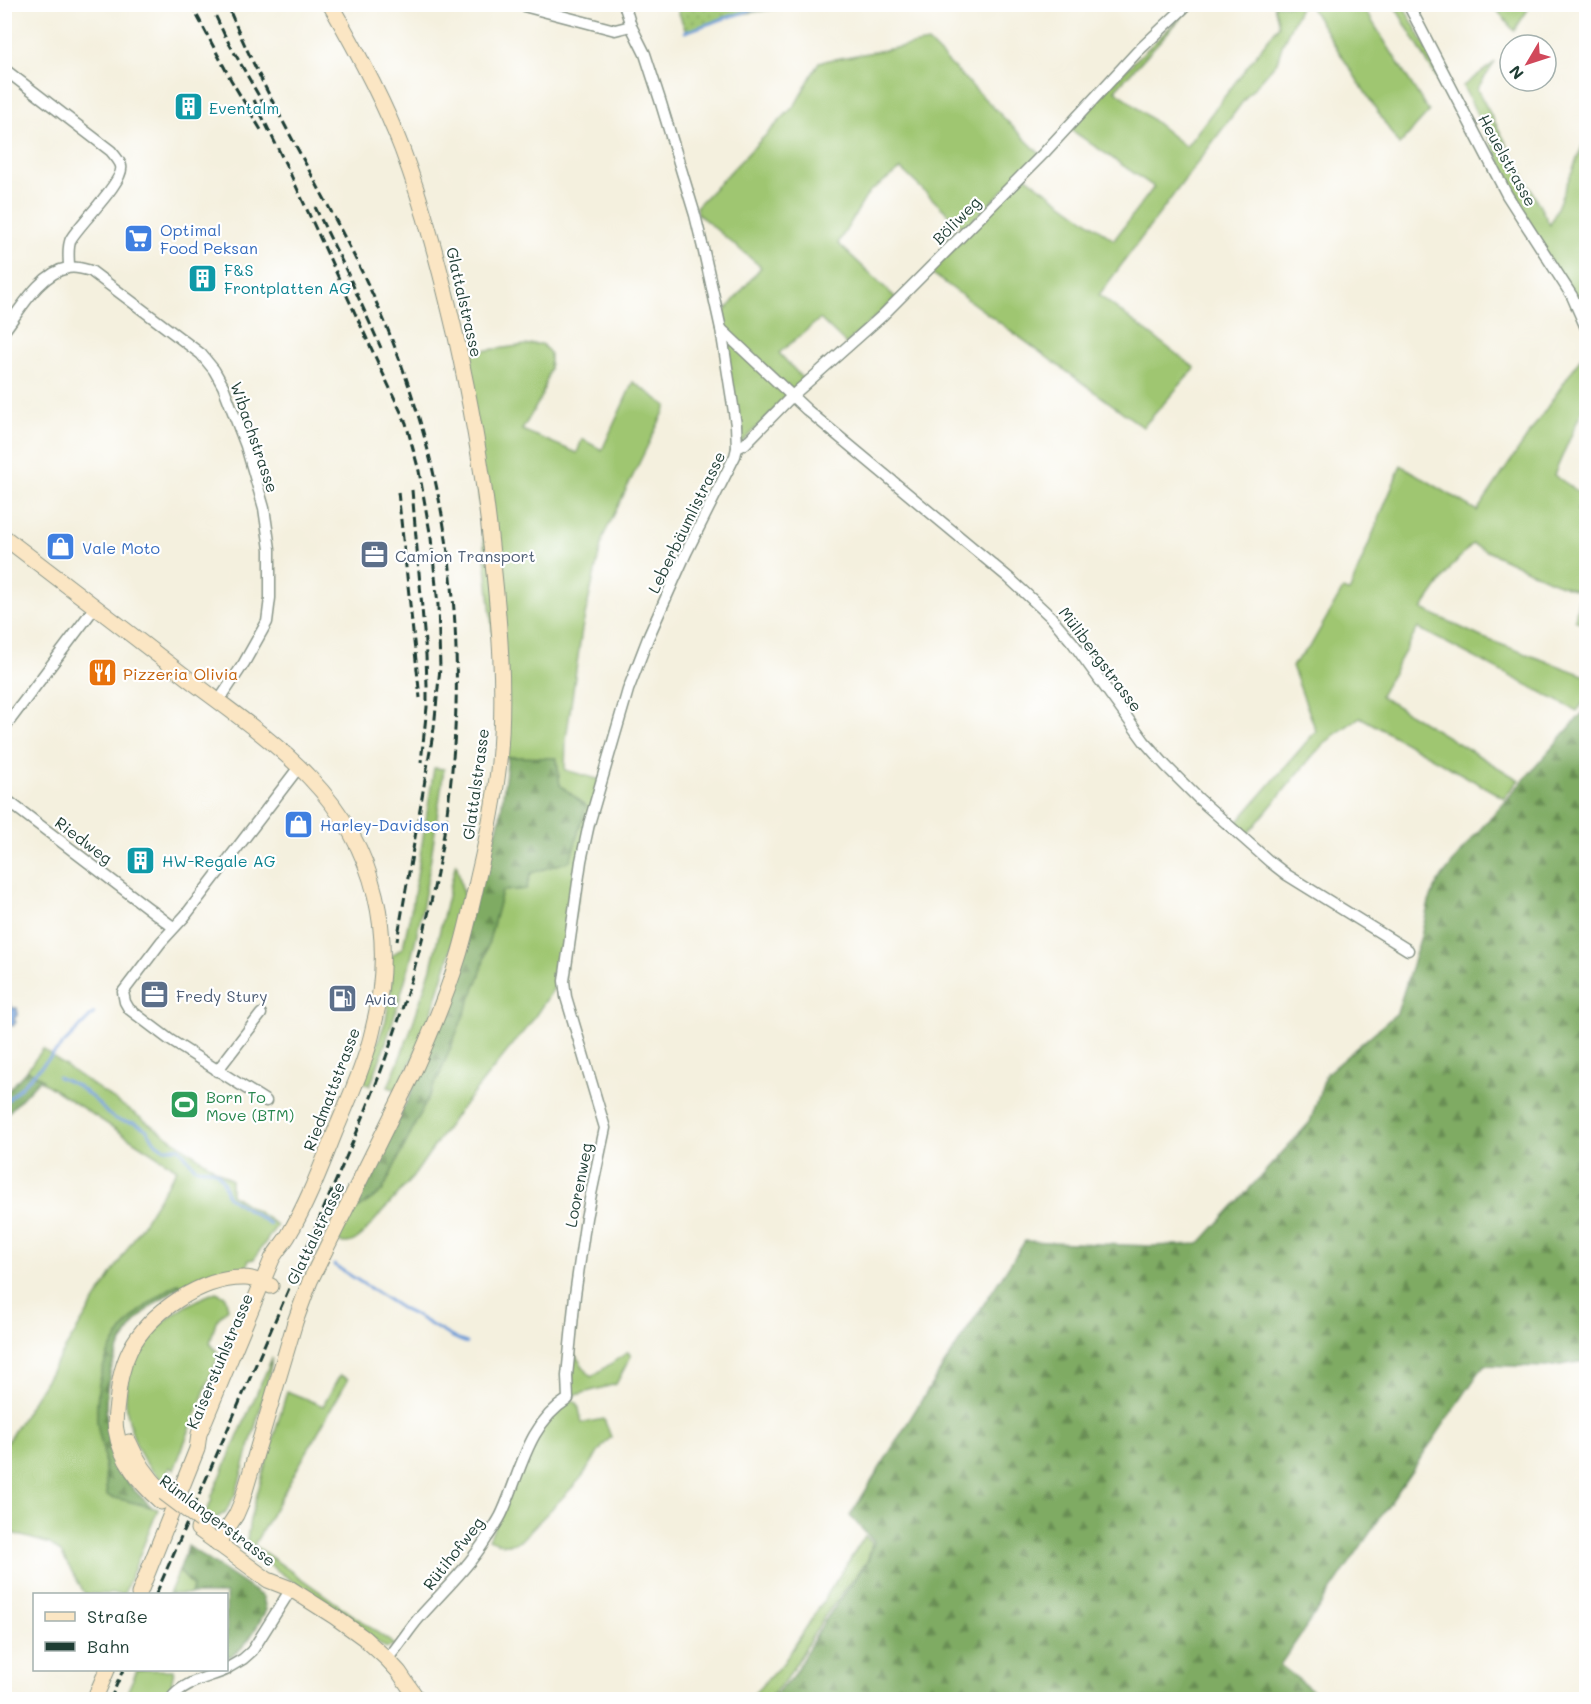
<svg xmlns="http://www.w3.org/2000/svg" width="1591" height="1704" font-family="Mali,sans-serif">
<defs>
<pattern id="forest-firs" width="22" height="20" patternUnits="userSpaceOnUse" patternTransform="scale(1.5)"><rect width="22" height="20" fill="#7fab63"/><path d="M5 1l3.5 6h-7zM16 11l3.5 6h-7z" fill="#678c52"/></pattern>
<pattern id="park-dots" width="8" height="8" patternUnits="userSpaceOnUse" patternTransform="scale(1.5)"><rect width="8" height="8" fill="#9fc671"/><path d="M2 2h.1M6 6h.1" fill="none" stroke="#81a25e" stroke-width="1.8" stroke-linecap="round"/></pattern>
</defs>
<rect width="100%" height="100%" fill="#fff"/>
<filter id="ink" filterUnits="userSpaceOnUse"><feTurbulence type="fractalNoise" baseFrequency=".0167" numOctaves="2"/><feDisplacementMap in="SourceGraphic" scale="12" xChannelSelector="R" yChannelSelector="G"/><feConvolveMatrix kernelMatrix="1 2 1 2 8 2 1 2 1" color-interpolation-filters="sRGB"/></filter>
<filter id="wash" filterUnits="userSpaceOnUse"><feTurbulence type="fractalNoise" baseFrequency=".008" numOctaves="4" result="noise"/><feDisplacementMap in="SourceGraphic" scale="24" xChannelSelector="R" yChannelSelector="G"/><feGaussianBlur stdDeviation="1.35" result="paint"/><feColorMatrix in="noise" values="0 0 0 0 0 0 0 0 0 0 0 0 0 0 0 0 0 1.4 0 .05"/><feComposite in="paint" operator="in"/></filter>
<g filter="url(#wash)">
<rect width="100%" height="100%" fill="#f4f0de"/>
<g fill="#9fc671" stroke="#5f8252" stroke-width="1.5">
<path d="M1193 5 1115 90 1186 147 1279 25 1274 5H1301L1283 43 1277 62 1247 96 1099 295 1195 368 1143 427 930 272 1025 176 1114 240 1154 187 1070 129 1111 84Z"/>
<path d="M1309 5H1362L1429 112 1399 145Z"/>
<path d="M1394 5H1403L1449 89 1446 94Z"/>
<path d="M1493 5H1531L1514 31Z"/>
<path d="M928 42 1040 154 964 229 901 169 869 192 838 243 896 298 846 344 820 319 779 353 804 380 739 445 721 316 761 267 698 214 696 207 795 105 819 62Z"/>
<path d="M1495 62 1477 89 1550 225 1586 137V322L1514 201 1518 197 1463 86Z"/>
<path d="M534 344H542L550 353V369L541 398 522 430 577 453 582 439 602 450 633 382 667 406 603 537 582 629 566 739 565 770 601 780 562 976 532 1021 455 1116 413 1177 362 1235C353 1243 347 1245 336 1241L348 1216 382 1192 440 1074 480 975 502 891 526 889 531 873 570 861 586 806 560 785 557 758 505 757 465 353Z"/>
<path d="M1586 350V401L1554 475 1586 497 1577 510 1586 515V625L1575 620 1580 592 1549 580 1472 544 1452 566 1422 609 1481 637 1586 676V699L1577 711 1418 628 1380 696 1519 780 1504 798 1360 717 1333 736 1315 753 1246 836 1234 826 1316 731 1292 666 1311 645 1343 589 1349 592 1401 465 1477 511Z"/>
<path d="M434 768 444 769C435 831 427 894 412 955 400 1000 387 1043 370 1086L363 1082 386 1020 392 982 389 958 403 947 413 901Z"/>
<path d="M456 862 464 897 448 961 426 1031 397 1090 388 1087 409 1035 431 968Z"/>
<path d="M43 1049 61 1063 231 1180V1194L277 1225 254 1259 249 1260 246 1269 214 1274 182 1286 179 1283C126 1315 95 1352 97 1418 97 1428 101 1439 103 1450 105 1465 105 1481 107 1496L158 1509 124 1594H85L61 1553 50 1544 5 1531 4 1447 177 1169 41 1081 43 1080 27 1070Z"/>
<path d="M216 1292 225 1296 228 1308 216 1321 210 1343 219 1354 174 1470 169 1467 165 1484C160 1478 154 1473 149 1467 135 1451 125 1414 126 1393 127 1374 135 1352 146 1337 150 1332 155 1328 160 1325 178 1310 194 1300 216 1292Z"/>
<path d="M571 1350 591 1377 628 1352 631 1356 616 1384 572 1396Z"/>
<path d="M272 1358 268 1382 236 1493 225 1513 214 1519 205 1513 212 1500 211 1498Z"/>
<path d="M340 1375 348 1379 254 1545 395 1645 386 1648 246 1548 250 1519 287 1391 323 1406Z"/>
<path d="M571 1399 578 1404 582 1423 604 1419 611 1437C597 1450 592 1465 580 1479 561 1500 540 1520 520 1541 508 1547 501 1544 489 1539L538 1429Z"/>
<path d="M865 1536 872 1543 867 1561 824 1617 786 1680 767 1699H749L784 1662Z"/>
<path d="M179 1571 193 1586 191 1594H169Z"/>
<path d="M137 1670H174L171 1687 162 1699H124Z"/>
</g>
<g fill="url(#forest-firs)" stroke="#4f744c" stroke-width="1.5">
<path d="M1586 709V1361L1546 1367 1484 1365 1280 1665 1324 1699H770L791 1679 824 1622 868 1561 874 1542 850 1516 931 1385 1025 1241 1151 1246 1199 1244 1310 1122 1326 1074 1397 1013 1421 936 1429 902 1438 882 1470 841Z"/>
<path d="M508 757 556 758 560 785 586 806 570 861 531 873 526 889 502 891 480 975 440 1073 382 1191 352 1213 411 1093 481 882 500 819Z"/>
<path d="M27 1070 41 1078 5 1116V1094Z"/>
<path d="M179 1283 181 1286C165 1296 147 1307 135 1323 98 1371 97 1433 129 1484 135 1492 145 1500 152 1507L107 1496C106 1482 105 1468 104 1454 102 1442 97 1430 97 1418 95 1352 125 1315 179 1283Z"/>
<path d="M188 1546 263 1597 266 1610C256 1628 246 1650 227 1658L226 1594H191L193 1586 179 1571Z"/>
</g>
<path fill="url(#park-dots)" stroke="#5f8252" stroke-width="1.5" d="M676 5V4L801 5 733 15 686 32Z"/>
<path fill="#6f9dd7" stroke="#476d86" stroke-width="1.5" d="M5 999 9 1002 11 1008H17L18 1014 14 1019 16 1022 13 1026 5 1023Z"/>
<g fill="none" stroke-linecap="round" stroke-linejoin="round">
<g stroke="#6f9dd7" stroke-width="3">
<path d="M685 32 728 17 773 4"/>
<path d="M58 1077 78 1086 96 1101 108 1114 118 1120 135 1123 146 1129 156 1143 163 1148H179C185 1154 189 1162 195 1167 201 1170 203 1168 209 1169 222 1171 225 1186 227 1196L270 1224"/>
<path d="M4 1104 94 1013"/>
<path d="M334 1265 404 1310C426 1319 444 1336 467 1343"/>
</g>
</g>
</g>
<g filter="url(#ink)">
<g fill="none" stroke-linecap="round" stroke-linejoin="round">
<defs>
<g id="street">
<path d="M516 4 615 30 631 26"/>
<path d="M1408 4 1507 195 1572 296 1586 328"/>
<path d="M4 69 111 151C114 155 120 161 121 166 125 181 79 224 71 239 67 247 69 258 69 267"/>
<path d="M721 329 807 410 1009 578 1051 617 1073 643 1144 741 1166 766 1199 799 1269 861 1287 875 1408 950"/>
<path d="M4 331C20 310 41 272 68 268 76 266 84 269 91 271L201 354 214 370 223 386 246 446 264 508 270 549V598L267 622 244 663 218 702"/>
<path d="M737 448 745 444 792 396 882 316 1043 154 1137 52 1188 4"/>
<path d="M4 728 95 607"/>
<path d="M4 798 173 927"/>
<path d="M217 1071 261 1014"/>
<path d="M266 1101 170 1040 129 1009 125 1002 123 992 161 942 185 916 299 767"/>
<path d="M387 1659C399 1646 407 1632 418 1619 441 1593 468 1568 486 1539 492 1530 499 1521 503 1511 521 1471 528 1424 568 1399L567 1376 575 1295 586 1218 605 1128 566 997 564 981 581 861 589 824 628 690 648 638 686 553 735 456 737 448 736 425 721 329 704 252 695 215 660 100 645 54 631 26 624 4"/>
<path d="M226 1669 243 1659 252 1651 291 1589"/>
<path d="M170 1700C182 1682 207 1678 226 1670"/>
</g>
<g id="secondary">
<path d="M4 537C65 584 126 630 186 677 228 709 274 740 310 778 377 848 396 937 373 1029 365 1065 349 1098 335 1132 321 1167 307 1204 288 1236 283 1244 277 1250 272 1259L199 1434 197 1449 139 1594"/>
<path d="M129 1442C137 1461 147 1476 162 1491"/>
<path d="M161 1502C139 1482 121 1461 116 1430 114 1421 116 1412 117 1403 119 1384 121 1368 130 1350 149 1313 201 1277 245 1278 253 1278 263 1283 271 1286"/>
<path d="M198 1529 268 1580 291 1589 335 1617 364 1638 387 1659 399 1672 418 1700"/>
<path d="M217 1544 236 1515 242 1501 295 1322 310 1281 413 1073C430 1035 446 997 458 958 466 932 472 904 478 877 487 839 495 801 499 762 506 689 499 617 491 545 484 475 471 405 456 337 441 273 425 210 402 149 383 99 357 51 330 4"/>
<path d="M94 1700 107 1670"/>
</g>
</defs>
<use href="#street" stroke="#8a9689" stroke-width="13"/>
<use href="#secondary" stroke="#8a9689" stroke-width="17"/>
<use href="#street" stroke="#fff" stroke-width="10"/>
<use href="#secondary" stroke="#fbe6c4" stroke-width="15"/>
<g stroke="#1f3d34" stroke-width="3" stroke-dasharray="9 4.5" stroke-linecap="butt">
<path d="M191 4 231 80 261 130"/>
<path d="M210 4 226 38 264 105"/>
<path d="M254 100 289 171 406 423 419 471 431 538 438 605 440 668 434 728 397 941"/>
<path d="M315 207 347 272 381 348"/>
<path d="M412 490 426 655 427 686V707L421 762"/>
<path d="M398 492 420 698"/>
<path d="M156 1594 354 1139C469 867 500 588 380 311 334 206 270 110 227 4"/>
<path d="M110 1700 123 1670"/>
</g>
<defs>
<path id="secondary-bridge" d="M164 1493 201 1521"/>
</defs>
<use href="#secondary-bridge" stroke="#8a9689" stroke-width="17" stroke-linecap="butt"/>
<use href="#secondary-bridge" stroke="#fbe6c4" stroke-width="15"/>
</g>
</g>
<defs>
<symbol id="building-square" viewBox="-11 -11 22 22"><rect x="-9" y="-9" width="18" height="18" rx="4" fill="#0f9aa8" stroke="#fff"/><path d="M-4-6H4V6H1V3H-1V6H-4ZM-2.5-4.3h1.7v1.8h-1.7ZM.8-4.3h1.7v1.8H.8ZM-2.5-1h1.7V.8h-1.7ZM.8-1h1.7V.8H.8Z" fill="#fff"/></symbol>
<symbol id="supermarket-square" viewBox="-11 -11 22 22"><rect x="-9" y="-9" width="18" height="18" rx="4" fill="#3f7fe0" stroke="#fff"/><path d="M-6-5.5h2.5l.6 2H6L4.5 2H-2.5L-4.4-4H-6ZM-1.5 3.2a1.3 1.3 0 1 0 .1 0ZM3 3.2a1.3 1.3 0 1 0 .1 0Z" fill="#fff"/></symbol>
<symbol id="shop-square" viewBox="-11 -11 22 22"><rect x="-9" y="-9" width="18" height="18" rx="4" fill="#3f7fe0" stroke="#fff"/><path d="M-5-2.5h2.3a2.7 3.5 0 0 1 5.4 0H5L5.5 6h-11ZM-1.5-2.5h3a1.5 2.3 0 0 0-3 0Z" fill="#fff"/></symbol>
<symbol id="office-square" viewBox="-11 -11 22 22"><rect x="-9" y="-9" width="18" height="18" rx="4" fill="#5c6f8a" stroke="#fff"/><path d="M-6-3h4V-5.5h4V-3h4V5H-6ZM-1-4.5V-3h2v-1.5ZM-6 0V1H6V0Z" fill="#fff"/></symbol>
<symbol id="restaurant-square" viewBox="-11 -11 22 22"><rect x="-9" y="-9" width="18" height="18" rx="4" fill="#e8710a" stroke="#fff"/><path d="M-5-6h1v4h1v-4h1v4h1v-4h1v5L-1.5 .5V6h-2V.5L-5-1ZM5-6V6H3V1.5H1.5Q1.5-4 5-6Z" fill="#fff"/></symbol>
<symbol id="fuel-square" viewBox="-11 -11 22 22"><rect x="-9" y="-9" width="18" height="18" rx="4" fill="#5c6f8a" stroke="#fff"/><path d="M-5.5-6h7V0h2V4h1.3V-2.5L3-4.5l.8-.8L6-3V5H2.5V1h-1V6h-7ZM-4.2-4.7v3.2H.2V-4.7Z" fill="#fff"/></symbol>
<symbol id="stadium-square" viewBox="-11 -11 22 22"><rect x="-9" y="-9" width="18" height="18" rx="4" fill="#2e9e5b" stroke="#fff"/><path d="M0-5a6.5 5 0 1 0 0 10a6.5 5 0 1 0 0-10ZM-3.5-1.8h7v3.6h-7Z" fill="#fff"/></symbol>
</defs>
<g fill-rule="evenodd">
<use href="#building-square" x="172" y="90" width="33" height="33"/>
<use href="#supermarket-square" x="122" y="222" width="33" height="33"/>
<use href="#building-square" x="186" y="262" width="33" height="33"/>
<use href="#shop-square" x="44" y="530" width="33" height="33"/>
<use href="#office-square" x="358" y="538" width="33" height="33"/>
<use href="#restaurant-square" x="86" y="656" width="33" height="33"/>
<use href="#shop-square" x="282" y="808" width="33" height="33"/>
<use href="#building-square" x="124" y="844" width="33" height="33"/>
<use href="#office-square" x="138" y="978" width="33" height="33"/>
<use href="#fuel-square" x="326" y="982" width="33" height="33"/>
<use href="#stadium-square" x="168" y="1088" width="33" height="33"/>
</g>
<g text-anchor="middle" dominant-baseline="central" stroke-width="4.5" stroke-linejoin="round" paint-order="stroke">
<g font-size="16" fill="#0d838f" stroke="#fff" text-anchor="start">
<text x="209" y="107">Eventalm</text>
<text x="224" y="269">F&amp;S<tspan x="224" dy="18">Frontplatten AG</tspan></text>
<text x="162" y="860">HW-Regale AG</text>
</g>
<g font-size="16" fill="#1f3d34" stroke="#fff">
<text transform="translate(1508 160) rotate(61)">Heuelstrasse</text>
<text transform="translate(956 220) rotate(-45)">Böliweg</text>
<text transform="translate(465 302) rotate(77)">Glattalstrasse</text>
<text transform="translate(255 437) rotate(71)">Wibachstrasse</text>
<text transform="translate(686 522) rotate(-64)">Leberbäumlistrasse</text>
<text transform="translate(1101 659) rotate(53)">Mülibergstrasse</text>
<text transform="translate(475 784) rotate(-82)">Glattalstrasse</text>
<text transform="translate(84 840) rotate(37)">Riedweg</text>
<text transform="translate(331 1089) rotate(-69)">Riedmattstrasse</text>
<text transform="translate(578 1185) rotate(-79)">Loorenweg</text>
<text transform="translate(315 1233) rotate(-64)">Glattalstrasse</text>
<text transform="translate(219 1361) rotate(-67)">Kaiserstuhlstrasse</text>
<text transform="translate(218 1520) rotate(37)">Rümlangerstrasse</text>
<text transform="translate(453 1553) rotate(-52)">Rütihofweg</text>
</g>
<g font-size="16" fill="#366cbe" stroke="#fff" text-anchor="start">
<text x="160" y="229">Optimal<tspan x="160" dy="18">Food Peksan</tspan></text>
<text x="82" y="547">Vale Moto</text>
<text x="320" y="824">Harley-Davidson</text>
</g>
<g font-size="16" fill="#4e5e75" stroke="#fff" text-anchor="start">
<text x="395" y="555">Camion Transport</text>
<text x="176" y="995">Fredy Stury</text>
<text x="364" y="998">Avia</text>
</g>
<g font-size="16" fill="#c56008" stroke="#fff" text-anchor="start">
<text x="123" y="673">Pizzeria Olivia</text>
</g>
<g font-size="16" fill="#27864d" stroke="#fff" text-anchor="start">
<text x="206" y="1096">Born To<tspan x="206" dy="18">Move (BTM)</tspan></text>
</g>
</g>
<rect width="1591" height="1704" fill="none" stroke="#fff" stroke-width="24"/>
<rect x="33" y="1593" width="195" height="78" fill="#ffffff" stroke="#a5b1ae" stroke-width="1.5"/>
<rect x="45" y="1612" width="30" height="9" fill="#fbe6c4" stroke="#a5b1ae" stroke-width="1.5"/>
<text x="87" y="1623" font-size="18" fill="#1f3d34">Straße</text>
<rect x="45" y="1642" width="30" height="9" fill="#1f3d34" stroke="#a5b1ae" stroke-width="1.5"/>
<text x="87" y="1653" font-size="18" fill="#1f3d34">Bahn</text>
<g transform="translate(1528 63) rotate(231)"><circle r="28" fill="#ffffff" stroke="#a5b1ae" stroke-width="1.5"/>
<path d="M0-4.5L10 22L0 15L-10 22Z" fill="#d1495b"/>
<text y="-9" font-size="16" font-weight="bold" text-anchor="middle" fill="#1f3d34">N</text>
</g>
</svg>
